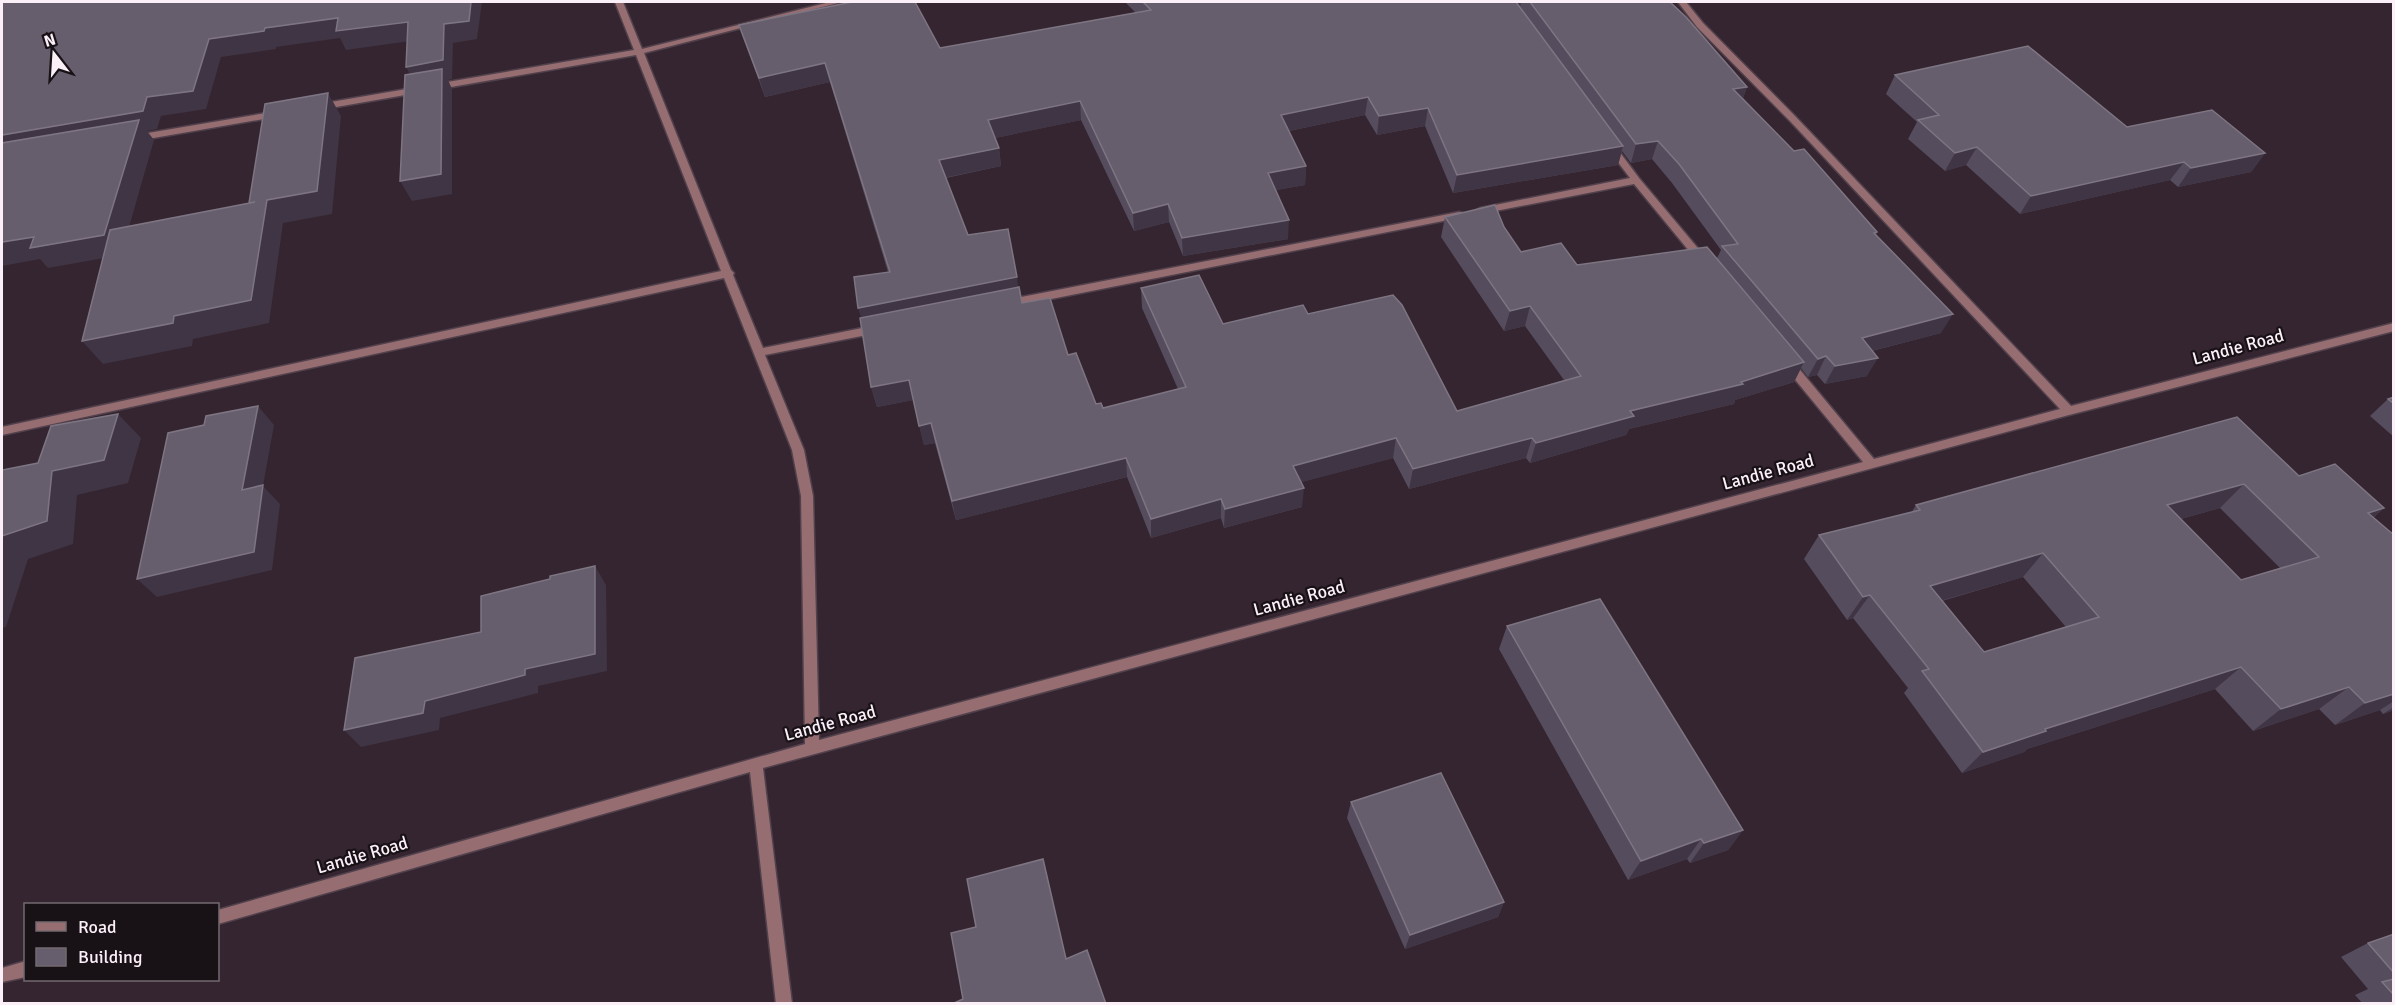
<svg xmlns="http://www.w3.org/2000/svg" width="2395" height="1005" font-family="Signika,sans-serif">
<rect width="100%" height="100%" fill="#352530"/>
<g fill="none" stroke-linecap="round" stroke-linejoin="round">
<defs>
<g id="minor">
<path d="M615 2H623L642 49 830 2H842L644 53 731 270 734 273 733 275 763 348 877 325 882 329 877 333 765 355 804 450 813 496 819 740 1863 462 1783 365 1781 362 1783 359H1791L1874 459 2060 409 1789 120 1697 27 1678 2H1686L1703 23 1795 116 2071 406 2394 323V331L2069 415 763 768 792 1004H776L750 772 218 924V910L805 744 801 496 792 450 724 278 2 435V427L721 271 636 55 319 110 314 107 319 104 634 50Z"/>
<path d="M278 111 283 114 281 116 136 141 131 138 136 135Z"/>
<path d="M1610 142 1613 143 1639 178 1707 259 1708 261 1707 263H1699L1634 184 1480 214 1475 211 1480 208 1630 178 1605 145Z"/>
<path d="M1459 212 1463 213V217L1006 308 1001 304 1006 300Z"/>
<path d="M26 961V977L2 982V968Z"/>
</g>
</defs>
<use href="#minor" stroke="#51414c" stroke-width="3"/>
<use href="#minor" fill="#966d70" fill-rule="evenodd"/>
</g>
<g fill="#554c5d" fill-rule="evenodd">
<path d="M1125 2H1670L1747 87 1743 98 1794 151 1877 232 1876 235 1941 333 1872 351 1867 376 1825 384 1817 375 1808 377 1801 368 1794 382 1735 400 1734 404 1629 429 1626 435 1530 463 1526 458 1409 489 1393 458 1301 482 1302 507 1224 528 1221 518 1151 538 1127 477 956 520 935 443 924 445 913 400 877 407 871 387 861 317 888 272 830 82 765 97 745 43 739 25 940 48 1136 13ZM1365 115 1377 135 1425 126 1453 193 1618 165 1622 151 1631 163 1652 159 1672 183 1721 250 1717 258 1577 265 1521 252 1504 227 1445 217 1441 237 1504 331 1525 326 1564 380 1457 411 1308 314 1223 324 1141 288 1142 308 1178 389 1103 408 1096 404 1068 355 1022 303 1018 287 968 235 946 178 1001 166 999 148 995 138 1081 120 1134 231 1169 222 1183 256 1288 239 1276 190 1305 185 1306 166 1289 131Z"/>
<path d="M1895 75 2127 127 2265 153 2251 172 2178 187 2170 180 2020 214 1966 165 1945 171 1908 139 1917 122 1886 94Z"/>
<path d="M2394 397V437L2370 416 2388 399Z"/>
<path d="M2299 476 2384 508 2373 518 2394 535V710L2383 714 2380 710 2335 725 2319 709 2253 731 2215 689 2027 749 2024 752 1962 773 1904 693 1908 688 1853 618 1847 620 1804 559 1819 535 1911 513 1916 505ZM2220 508 2281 569 2241 580 2181 519ZM2023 577 2066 627 1984 652 1942 601Z"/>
<path d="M1507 626 1743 830 1728 850 1690 863 1687 859 1628 880 1499 649Z"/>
<path d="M1351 802 1504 902 1498 917 1405 949 1347 818Z"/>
<path d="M2394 934V1004H2363L2355 995 2368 989 2341 957 2368 943Z"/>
</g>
<g fill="#403544">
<path d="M471 2H482L477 39 453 43 452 79 448 80 452 89V194L412 201 400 181 416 85 406 67 444 24Z"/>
<path d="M1516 2H1521L1519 14Z"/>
<path d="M338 18 408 22 417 40 346 50 340 38 276 47V49L221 57 206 109 161 116 157 129 147 131 154 140 121 255 48 268 40 259 2 266V135L147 97 209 39 265 28Z"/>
<path d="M825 63 830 82 765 97 759 78Z"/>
<path d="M1747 87 1740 105 1733 89Z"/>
<path d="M328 93 341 116 332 214 283 223 269 323 193 339 192 346 103 364 82 341 174 316 267 200Z"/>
<path d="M1368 97 1365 115 1279 133 1281 115Z"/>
<path d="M1080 101 1081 120 991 139 988 120Z"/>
<path d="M1428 108 1425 126 1377 135 1379 116Z"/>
<path d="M1658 141 1652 159 1631 163 1636 144Z"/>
<path d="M1623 146 1618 165 1453 193 1457 175Z"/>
<path d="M1977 147 1966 165 1945 171 1955 153Z"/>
<path d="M999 148 1001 166 943 178 939 160Z"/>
<path d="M2265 153 2251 172 2178 187 2191 168Z"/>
<path d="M2184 162 2170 180 2020 214 2031 196Z"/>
<path d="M1306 166 1305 185 1267 192 1268 173Z"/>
<path d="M1168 204 1169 222 1134 231 1133 213Z"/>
<path d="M1289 220 1288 239 1183 256 1182 238Z"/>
<path d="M1017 277 1019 295 864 326 858 308Z"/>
<path d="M1530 306 1525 326 1504 331 1510 311Z"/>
<path d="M1953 314 1941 333 1852 356 1862 338Z"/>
<path d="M1826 356 1817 375 1808 377 1818 359Z"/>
<path d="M1878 358 1867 376 1825 384 1835 366Z"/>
<path d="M1804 362 1794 382 1735 400 1734 404 1629 429 1626 435 1530 463 1536 443 1630 411 1741 382Z"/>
<path d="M909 380 914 400 877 407 871 387Z"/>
<path d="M258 406 274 425 263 486 280 504 272 570 157 597 137 579 242 490Z"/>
<path d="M118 414 141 438 128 483 77 495 73 544 28 559 6 627 2 628V536L52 471Z"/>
<path d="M931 423 935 443 924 445 919 426Z"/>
<path d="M1396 438 1393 458 1291 485 1293 466Z"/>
<path d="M1532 438 1526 458 1409 489 1413 469Z"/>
<path d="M1126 458 1127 477 956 520 952 501Z"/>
<path d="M2244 484 2220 508 2145 529 2167 505Z"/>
<path d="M1304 488 1302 507 1224 528 1225 509Z"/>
<path d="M1221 499V518L1151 538V519Z"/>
<path d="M2384 508 2357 532 2368 513Z"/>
<path d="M2043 553 2023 577 1912 609 1930 586Z"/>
<path d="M595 566 606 585 607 671 538 686V693L440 718 439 730 361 747 344 730 425 701 525 669Z"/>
<path d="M1870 595 1853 618 1847 620 1863 597Z"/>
<path d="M2241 667 2215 689 2027 749 2024 752 1962 773 1983 752 2045 729Z"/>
<path d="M2349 687 2319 709 2253 731 2281 709Z"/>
<path d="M2394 694V701L2380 710 2335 725 2365 703Z"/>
<path d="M2394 707V710L2383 714Z"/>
<path d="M1743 830 1728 850 1690 863 1704 843Z"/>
<path d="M1701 839 1687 859 1628 880 1641 861Z"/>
<path d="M1504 902 1498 917 1405 949 1410 935Z"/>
</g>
<g fill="#675e6d" stroke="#7e7583" stroke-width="1.5" fill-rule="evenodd">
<path d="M2 2H471L469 21 444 24 443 60 406 67 408 22 336 31 338 18 265 28 264 31 209 39 193 91 147 97 143 111 2 135Z"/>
<path d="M852 2H915L940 48 1151 10 1143 2H1516L1623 146 1457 175 1428 108 1379 116 1368 97 1281 115 1306 166 1268 173 1289 220 1182 238 1168 204 1133 213 1080 101 988 120 999 148 939 160 968 235 1008 229 1017 277 858 308 854 277 890 272 825 63 759 78 739 25Z"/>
<path d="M1530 2H1670L1686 17 1747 87 1733 89 1794 151 1804 149 1877 232 1874 233 1953 314 1862 338 1878 358 1835 366 1826 356 1818 359 1722 246 1738 244 1679 164 1658 141 1636 144Z"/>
<path d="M2028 46 2127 127 2212 110 2265 153 2191 168 2184 162 2031 196 1977 147 1955 153 1918 120 1939 115 1895 75Z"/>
<path d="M442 69 441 174 400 181 405 75Z"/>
<path d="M328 93 317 191 267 200 251 300 174 316 173 323 82 341 110 230 255 202 249 203 265 104Z"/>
<path d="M139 120 104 235 30 248 34 237 2 242V143Z"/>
<path d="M1495 205 1504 227 1521 252 1561 243 1577 265 1707 247 1804 362 1741 382 1743 384 1630 411 1634 416 1536 443 1532 438 1413 469 1396 438 1293 466 1304 488 1225 509 1221 499 1151 519 1126 458 952 501 931 423 919 426 909 380 871 387 860 318 1019 287 1022 303 1050 298 1068 355 1076 353 1096 404 1101 403 1103 408 1186 387 1141 288 1199 275 1223 324 1303 305 1308 314 1393 295 1402 305 1457 411 1581 376 1530 306 1510 311 1445 217Z"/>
<path d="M2394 397V404L2388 399Z"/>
<path d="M258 406 242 490 263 485 254 552 137 579 168 433 204 425 206 416Z"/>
<path d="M118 414 104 460 52 471 47 521 2 536V470L38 463 51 426Z"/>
<path d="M2237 417 2299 476 2335 464 2384 508 2368 513 2394 535V694L2365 703 2349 687 2281 709 2241 667 2045 729 2046 731 1983 752 1922 671 1929 669 1870 595 1863 597 1819 535 1920 510 1916 505ZM2244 484 2319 557 2241 580 2167 505ZM2043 553 2099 617 1984 652 1930 586Z"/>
<path d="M595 566V654L525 669V675L425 701 423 713 344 730 355 658 481 632V596L550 579V576Z"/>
<path d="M1600 599 1743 830 1704 843 1701 839 1641 861 1507 626Z"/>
<path d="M1441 773 1504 902 1410 935 1351 802Z"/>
<path d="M1043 859 1066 959 1087 950 1106 1004H952L963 999 951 933 976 927 967 879Z"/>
<path d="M2394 934V973L2368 943Z"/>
<path d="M2394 979V995L2382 982Z"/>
</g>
<g text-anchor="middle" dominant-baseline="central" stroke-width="4.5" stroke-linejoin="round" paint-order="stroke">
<g font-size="18" fill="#fcf0f8" stroke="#181116">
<text transform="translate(2238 347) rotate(-15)">Landie Road</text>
<text transform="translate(1768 472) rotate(-15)">Landie Road</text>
<text transform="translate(1299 598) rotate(-15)">Landie Road</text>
<text transform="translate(830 723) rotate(-15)">Landie Road</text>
<text transform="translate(362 855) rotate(-16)">Landie Road</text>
</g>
</g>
<rect width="2395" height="1005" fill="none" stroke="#fcf0f8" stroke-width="6"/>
<rect x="24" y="903" width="195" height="78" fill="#181116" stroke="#736a70" stroke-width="1.5"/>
<rect x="36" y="922" width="30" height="9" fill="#966d70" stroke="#736a70" stroke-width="1.5"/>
<text x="78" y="933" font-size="18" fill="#fcf0f8">Road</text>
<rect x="36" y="948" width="30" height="18" fill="#675e6d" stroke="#736a70" stroke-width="1.5"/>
<text x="78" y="963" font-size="18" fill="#fcf0f8">Building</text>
<g transform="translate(54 54) rotate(343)" stroke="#181116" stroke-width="4.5" paint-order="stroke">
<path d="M0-4.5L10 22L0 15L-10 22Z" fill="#fcf0f8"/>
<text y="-9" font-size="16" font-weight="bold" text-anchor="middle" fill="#fcf0f8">N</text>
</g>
</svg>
